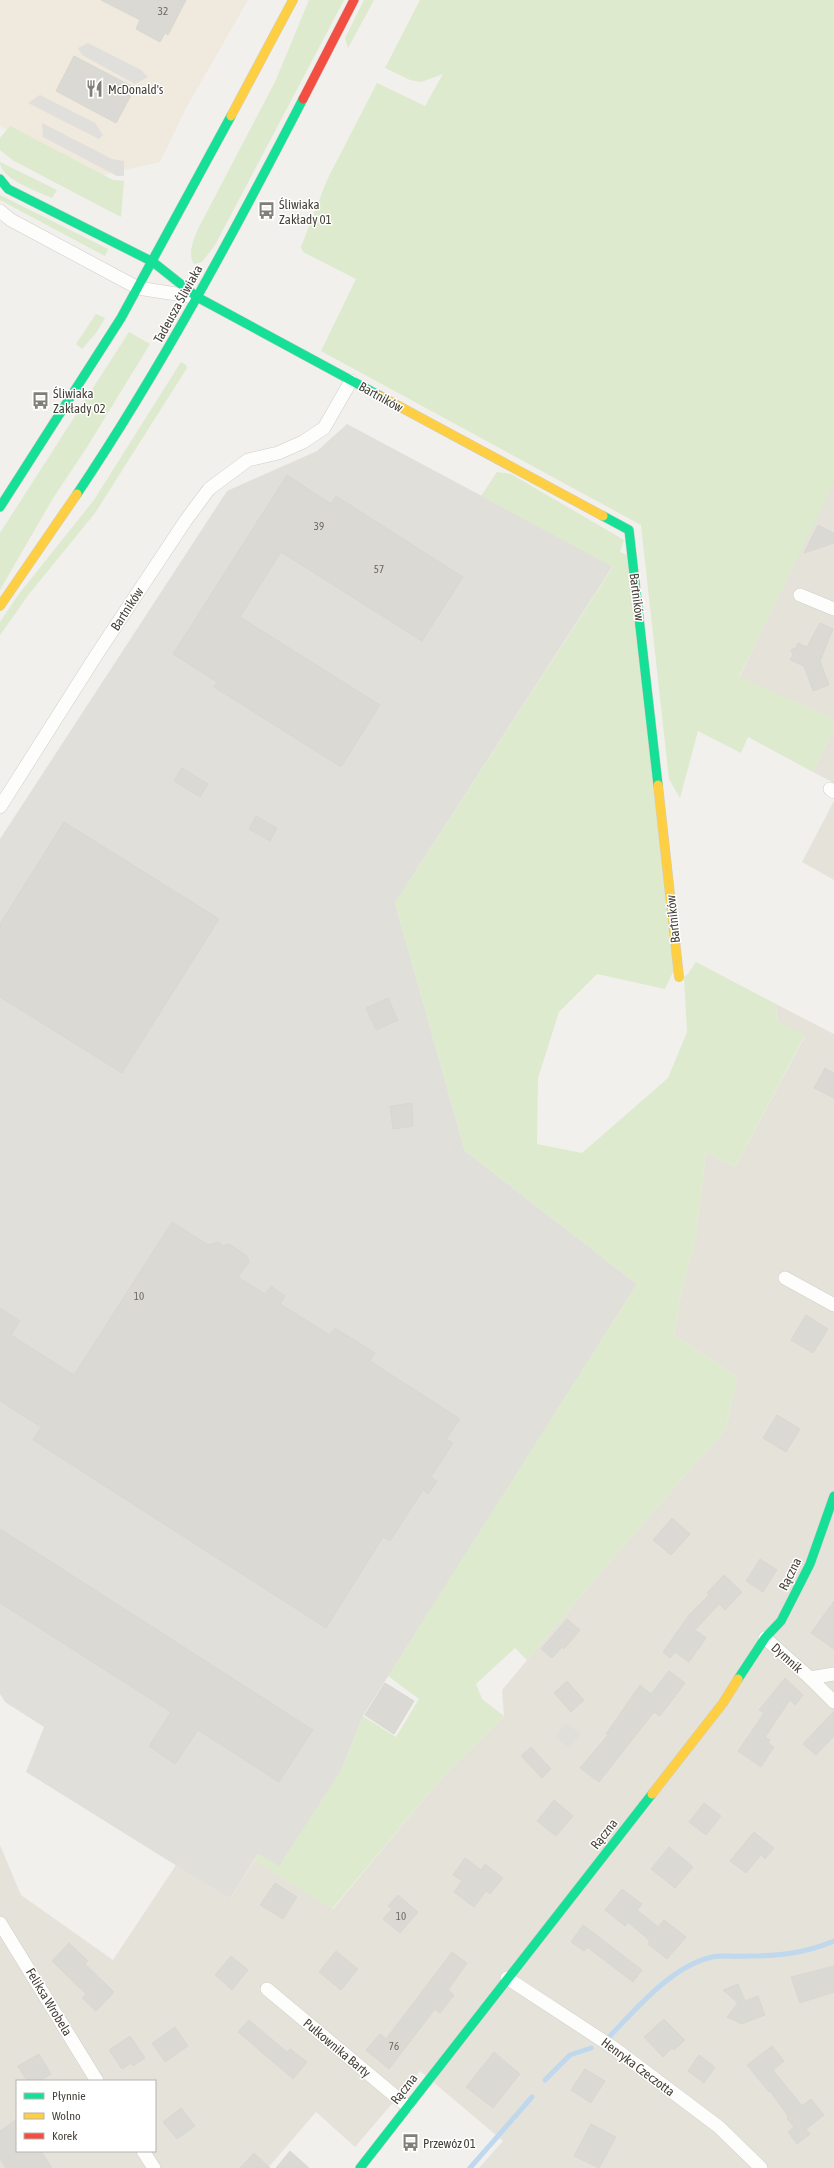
<svg xmlns="http://www.w3.org/2000/svg" width="834" height="2168" font-family="'Asap Condensed',sans-serif">
<rect width="100%" height="100%" fill="#f1f0ec"/>
<g fill="#e5e2da" fill-rule="evenodd">
<path d="M833 482 834 483V719L739 678Z"/>
<path d="M834 728V783L813 772Z"/>
<path d="M834 801V880L802 862Z"/>
<path d="M776 1004 834 1034V2168H479L503 2141 420 2071 355 2147 316 2112 268 2168H0V1845L21 1895 113 1960 176 1865 230 1899 255 1860 333 1909 443 1776 504 1716 502 1690 617 1553 726 1429 737 1377 674 1335 681 1294 696 1236 706 1152 735 1167 805 1036 777 1021ZM17 2081H155V2151H17Z"/>
</g>
<path fill="#f0e9dd" d="M0 0H248L186 108 160 162 98 176 0 126Z"/>
<g fill="#e1dfda">
<path d="M347 424 613 566 395 903 465 1151 637 1284 363 1716 341 1771 279 1867 258 1854 230 1899 26 1772 44 1727 5 1702 0 1694V839L227 491 317 451Z"/>
<path d="M566 1723 581 1734 569 1748 555 1737Z"/>
</g>
<g fill="#ddeace">
<path d="M309 0H344L215 245 202 262 194 264C187 254 194 239 198 229L275 82Z"/>
<path d="M364 0H374L348 48 345 38Z"/>
<path d="M420 0H834V483L739 677 834 719V728L813 772 748 737 741 753 698 731 680 798 669 779 641 525 321 351 356 279 303 252 301 247 327 180 377 83 425 106 443 74 421 82 410 80 385 68Z"/>
<path d="M10 126 113 180 124 181 121 217 14 161 0 150V138Z"/>
<path d="M0 162 57 190 52 198C39 192 0 179 0 162Z"/>
<path d="M0 195 108 249 105 256 0 200Z"/>
<path d="M96 314 105 318 96 333 82 349 76 344Z"/>
<path d="M129 332 150 344 87 447 53 498 0 590V533Z"/>
<path d="M181 362 186 365 187 368 95 513 29 594 0 635V622L19 594 94 500Z"/>
<path d="M497 472 511 474 624 540 620 552 627 555 674 970 665 989 597 974 559 1012 538 1078 537 1144 582 1153 668 1078 687 1032 684 977 688 974 696 962 776 1004 777 1021 805 1035 735 1167 706 1152 696 1236 681 1294 674 1335 737 1377 726 1429 617 1553 527 1660 515 1648 476 1684 482 1699 504 1716 443 1776 332 1909 255 1860 258 1854 279 1866 341 1771 363 1716 396 1737 419 1699 388 1676 637 1284 465 1151 395 903 613 567 481 496Z"/>
</g>
<g fill="#e0dfdc">
<path d="M88 43 141 70 148 77 135 84 82 55 78 48Z"/>
<path d="M40 95 95 123 103 135 99 139 28 103Z"/>
<path d="M42 123 112 159 124 161V176H117L43 137Z"/>
</g>
<g fill="none" stroke-linecap="round" stroke-linejoin="round">
<g stroke="#bfd8ed" stroke-width="5">
<path d="M610 2036C637 2008 672 1966 712 1957 723 1955 737 1957 748 1956 780 1956 805 1953 834 1941"/>
<path d="M545 2080 570 2055 591 2048"/>
<path d="M470 2168 532 2097"/>
</g>
</g>
<g fill="#dbd9d4" stroke="#d9d7d2">
<path d="M101 0H186L168 35 165 33 160 42 136 29 140 20Z"/>
<path d="M74 56 135 88 116 123 56 91Z"/>
<path d="M287 475 331 504 336 496 463 577 422 641 281 552 240 617 380 705 341 767 214 687 217 682 173 654Z"/>
<path d="M818 525 834 533V543L804 553Z"/>
<path d="M820 623 833 629 820 661 829 685 813 691 804 666 790 660 793 655 791 650 796 648 798 643 807 647Z"/>
<path d="M182 768 208 784 200 797 174 781Z"/>
<path d="M256 816 277 828 270 841 249 829Z"/>
<path d="M64 822 219 919 122 1073 0 997V924Z"/>
<path d="M388 998 398 1020 376 1030 366 1008Z"/>
<path d="M825 1068 834 1073V1098L814 1088Z"/>
<path d="M412 1103 413 1126 393 1129 390 1106Z"/>
<path d="M172 1222 208 1245 218 1242 223 1246 229 1244 247 1256 249 1262 238 1277 265 1294 271 1286 285 1296 280 1304 330 1335 335 1328 375 1353 370 1361 460 1419 446 1439 453 1443 431 1477 437 1481 428 1494 423 1490 390 1541 383 1537 326 1628 33 1440 41 1427 0 1401V1308L20 1321 11 1335 74 1375Z"/>
<path d="M806 1315 828 1329 813 1353 791 1340Z"/>
<path d="M777 1415 800 1429 786 1452 763 1438Z"/>
<path d="M672 1518 690 1534 671 1555 653 1540Z"/>
<path d="M0 1529 313 1730 279 1782 198 1730 175 1764 149 1746 171 1712 0 1603Z"/>
<path d="M760 1559 777 1570 763 1592 746 1581Z"/>
<path d="M724 1575 742 1592 725 1610 719 1604 695 1630 706 1638 689 1662 675 1652 670 1658 663 1652 689 1615 709 1595 707 1593Z"/>
<path d="M834 1601V1649L811 1633Z"/>
<path d="M567 1619 580 1630 564 1649 562 1647 552 1658 541 1649Z"/>
<path d="M669 1671 685 1683 660 1716 654 1712 599 1782 580 1768 608 1735 606 1734 640 1685 651 1694Z"/>
<path d="M785 1678 803 1695 795 1705 790 1700 765 1737 770 1740 768 1743 774 1747 761 1767 738 1751 764 1713 759 1710Z"/>
<path d="M567 1681 584 1700 571 1712 554 1693Z"/>
<path d="M385 1683 414 1701 394 1734 365 1715Z"/>
<path d="M834 1711V1736L816 1755 803 1744Z"/>
<path d="M531 1747 551 1769 542 1778 521 1756Z"/>
<path d="M554 1800 573 1816 556 1836 537 1821Z"/>
<path d="M704 1803 721 1816 706 1835 689 1822Z"/>
<path d="M754 1832 774 1848 765 1859 761 1855 746 1873 730 1861Z"/>
<path d="M669 1847 693 1867 675 1888 651 1869Z"/>
<path d="M465 1858 481 1870 485 1864 503 1878 490 1894 486 1891 474 1907 454 1892 462 1881 453 1875Z"/>
<path d="M275 1883 297 1897 283 1919 260 1905Z"/>
<path d="M622 1889 642 1904 637 1910 658 1927 664 1920 686 1937 667 1959 648 1944 650 1941 628 1922 625 1926 605 1910Z"/>
<path d="M398 1895 418 1912 400 1933 383 1919 392 1909 388 1906Z"/>
<path d="M583 1925 642 1970 633 1982 587 1947 584 1951 571 1942Z"/>
<path d="M69 1943 88 1961 85 1964 114 1992 96 2011 82 1998 86 1994 52 1961Z"/>
<path d="M336 1951 358 1969 341 1990 319 1972Z"/>
<path d="M452 1952 467 1963 448 1990 454 1995 440 2013 435 2009 389 2069 366 2050 380 2034 386 2039Z"/>
<path d="M231 1956 248 1970 232 1990 215 1975Z"/>
<path d="M834 1966V1992L800 2003 791 1977Z"/>
<path d="M738 1984 745 2001 758 1996 765 2015 742 2024 727 2017 738 2003 723 1990Z"/>
<path d="M664 2019 685 2040 674 2050 672 2048 663 2057 644 2037Z"/>
<path d="M249 2020 287 2052 290 2049 307 2062 293 2079 238 2032Z"/>
<path d="M175 2027 188 2046 165 2062 152 2043Z"/>
<path d="M130 2036 145 2058 133 2066 131 2063 122 2069 109 2050Z"/>
<path d="M772 2046 784 2061 773 2070 802 2106 811 2099 824 2115 806 2129 810 2134 797 2144 788 2132 794 2127 787 2118 788 2116 770 2091 769 2092 747 2065Z"/>
<path d="M494 2052 520 2074 493 2108 466 2087Z"/>
<path d="M39 2054 51 2074 39 2081H27L18 2066Z"/>
<path d="M699 2055 715 2067 704 2083 688 2071Z"/>
<path d="M585 2069 605 2081 591 2103 571 2090Z"/>
<path d="M181 2108 195 2126 177 2139 163 2122Z"/>
<path d="M17 2119V2151H41L52 2168H6L0 2159V2131Z"/>
<path d="M591 2124 616 2137 599 2168 574 2156Z"/>
<path d="M290 2151 309 2168H276Z"/>
<path d="M254 2153 270 2168H240Z"/>
</g>
<g fill="none" stroke-linecap="round" stroke-linejoin="round">
<defs>
<g id="street">
<path d="M0 211 11 220 138 288 195 297"/>
<path d="M800 595 834 609"/>
<path d="M830 789 834 792"/>
<path d="M0 807 97 654 186 520 209 489 248 460 278 453 303 442 324 428 351 381"/>
<path d="M785 1278 834 1305"/>
<path d="M765 1638 810 1678 834 1674"/>
<path d="M810 1678 834 1702"/>
<path d="M0 1923 97 2081"/>
<path d="M507 1978 614 2048 719 2127 761 2168"/>
<path d="M267 1989 407 2106"/>
<path d="M143 2151 154 2168"/>
</g>
<g id="fast">
<path d="M0 179 8 189 153 262 197 297 380 396"/>
<path d="M77 494C162 367 233 234 303 99"/>
<path d="M0 507 121 318 231 116"/>
<path d="M603 516 629 530 658 785"/>
<path d="M738 1679 765 1638 781 1621 810 1564 834 1496"/>
<path d="M360 2168 652 1794"/>
</g>
<g id="slow">
<path d="M231 116 293 0"/>
<path d="M380 396 603 516"/>
<path d="M0 606 77 494"/>
<path d="M658 785 679 977"/>
<path d="M652 1794 723 1703 738 1679"/>
</g>
<path id="jam" d="M303 99 354 0"/>
</defs>
<use href="#street" stroke="#cfcec9" stroke-width="14"/>
<use href="#fast" stroke="#d0cdc3" stroke-width="10"/>
<use href="#slow" stroke="#d0cdc3" stroke-width="10"/>
<use href="#jam" stroke="#d0cdc3" stroke-width="10"/>
<use href="#street" stroke="#fdfdfc" stroke-width="13"/>
<use href="#fast" stroke="#16e098" stroke-width="9"/>
<use href="#slow" stroke="#ffcf43" stroke-width="9"/>
<use href="#jam" stroke="#f24e42" stroke-width="9"/>
</g>
<defs>
<symbol id="restaurant-bare" viewBox="-9 -9 18 18"><path d="M-5-6h1v4h1v-4h1v4h1v-4h1v5L-1.5 .5V6h-2V.5L-5-1ZM5-6V6H3V1.5H1.5Q1.5-4 5-6Z" fill="#827f77" stroke="#fff" stroke-width="2.5" paint-order="stroke"/></symbol>
<symbol id="bus-bare" viewBox="-9 -9 18 18"><path d="M-5-6H5V4H4V6H2V4H-2V6H-4V4H-5ZM-3.5-4V0h7V-4ZM-3.5 1.2v1.5H-2V1.2ZM2 1.2v1.5H3.5V1.2Z" fill="#827f77" stroke="#fff" stroke-width="2.5" paint-order="stroke"/></symbol>
</defs>
<g fill-rule="evenodd">
<use href="#restaurant-bare" x="82" y="76" width="25" height="25"/>
<use href="#bus-bare" x="254" y="198" width="25" height="25"/>
<use href="#bus-bare" x="28" y="388" width="25" height="25"/>
<use href="#bus-bare" x="398" y="2130" width="25" height="25"/>
</g>
<g text-anchor="middle" dominant-baseline="central" stroke-width="3" stroke-linejoin="round" paint-order="stroke">
<g font-size="11" fill="#6d6860">
<text x="163" y="11">32</text>
<text x="319" y="526">39</text>
<text x="379" y="569">57</text>
<text x="139" y="1296">10</text>
<text x="401" y="1916">10</text>
<text x="394" y="2046">76</text>
</g>
<g font-size="13" fill="#474238" stroke="#fff" text-anchor="start">
<text x="108" y="89">McDonald's</text>
<text x="279" y="204">Śliwiaka<tspan x="279" dy="15">Zakłady 01</tspan></text>
<text x="53" y="393">Śliwiaka<tspan x="53" dy="15">Zakłady 02</tspan></text>
<text x="423" y="2143">Przewóz 01</text>
</g>
<g font-size="13" fill="#474238" stroke="#fff">
<text transform="translate(178 304) rotate(-61)">Tadeusza Śliwiaka</text>
<text transform="translate(381 397) rotate(29)">Bartników</text>
<text transform="translate(637 597) rotate(83)">Bartników</text>
<text transform="translate(127 609) rotate(-57)">Bartników</text>
<text transform="translate(673 919) rotate(-96)">Bartników</text>
<text transform="translate(790 1574) rotate(-64)">Rączna</text>
<text transform="translate(787 1658) rotate(42)">Dymnik</text>
<text transform="translate(604 1834) rotate(-52)">Rączna</text>
<text transform="translate(49 2002) rotate(59)">Feliksa Wrobela</text>
<text transform="translate(337 2048) rotate(40)">Pułkownika Barty</text>
<text transform="translate(638 2067) rotate(37)">Henryka Czeczotta</text>
<text transform="translate(404 2089) rotate(-52)">Rączna</text>
</g>
</g>
<rect x="16" y="2080" width="140" height="72" fill="#ffffff" stroke="#b5b3af"/>
<rect x="24" y="2093" width="20" height="6" fill="#16e098" stroke="#b5b3af"/>
<text x="52" y="2100" font-size="12" fill="#474238">Płynnie</text>
<rect x="24" y="2113" width="20" height="6" fill="#ffcf43" stroke="#b5b3af"/>
<text x="52" y="2120" font-size="12" fill="#474238">Wolno</text>
<rect x="24" y="2133" width="20" height="6" fill="#f24e42" stroke="#b5b3af"/>
<text x="52" y="2140" font-size="12" fill="#474238">Korek</text>
</svg>
